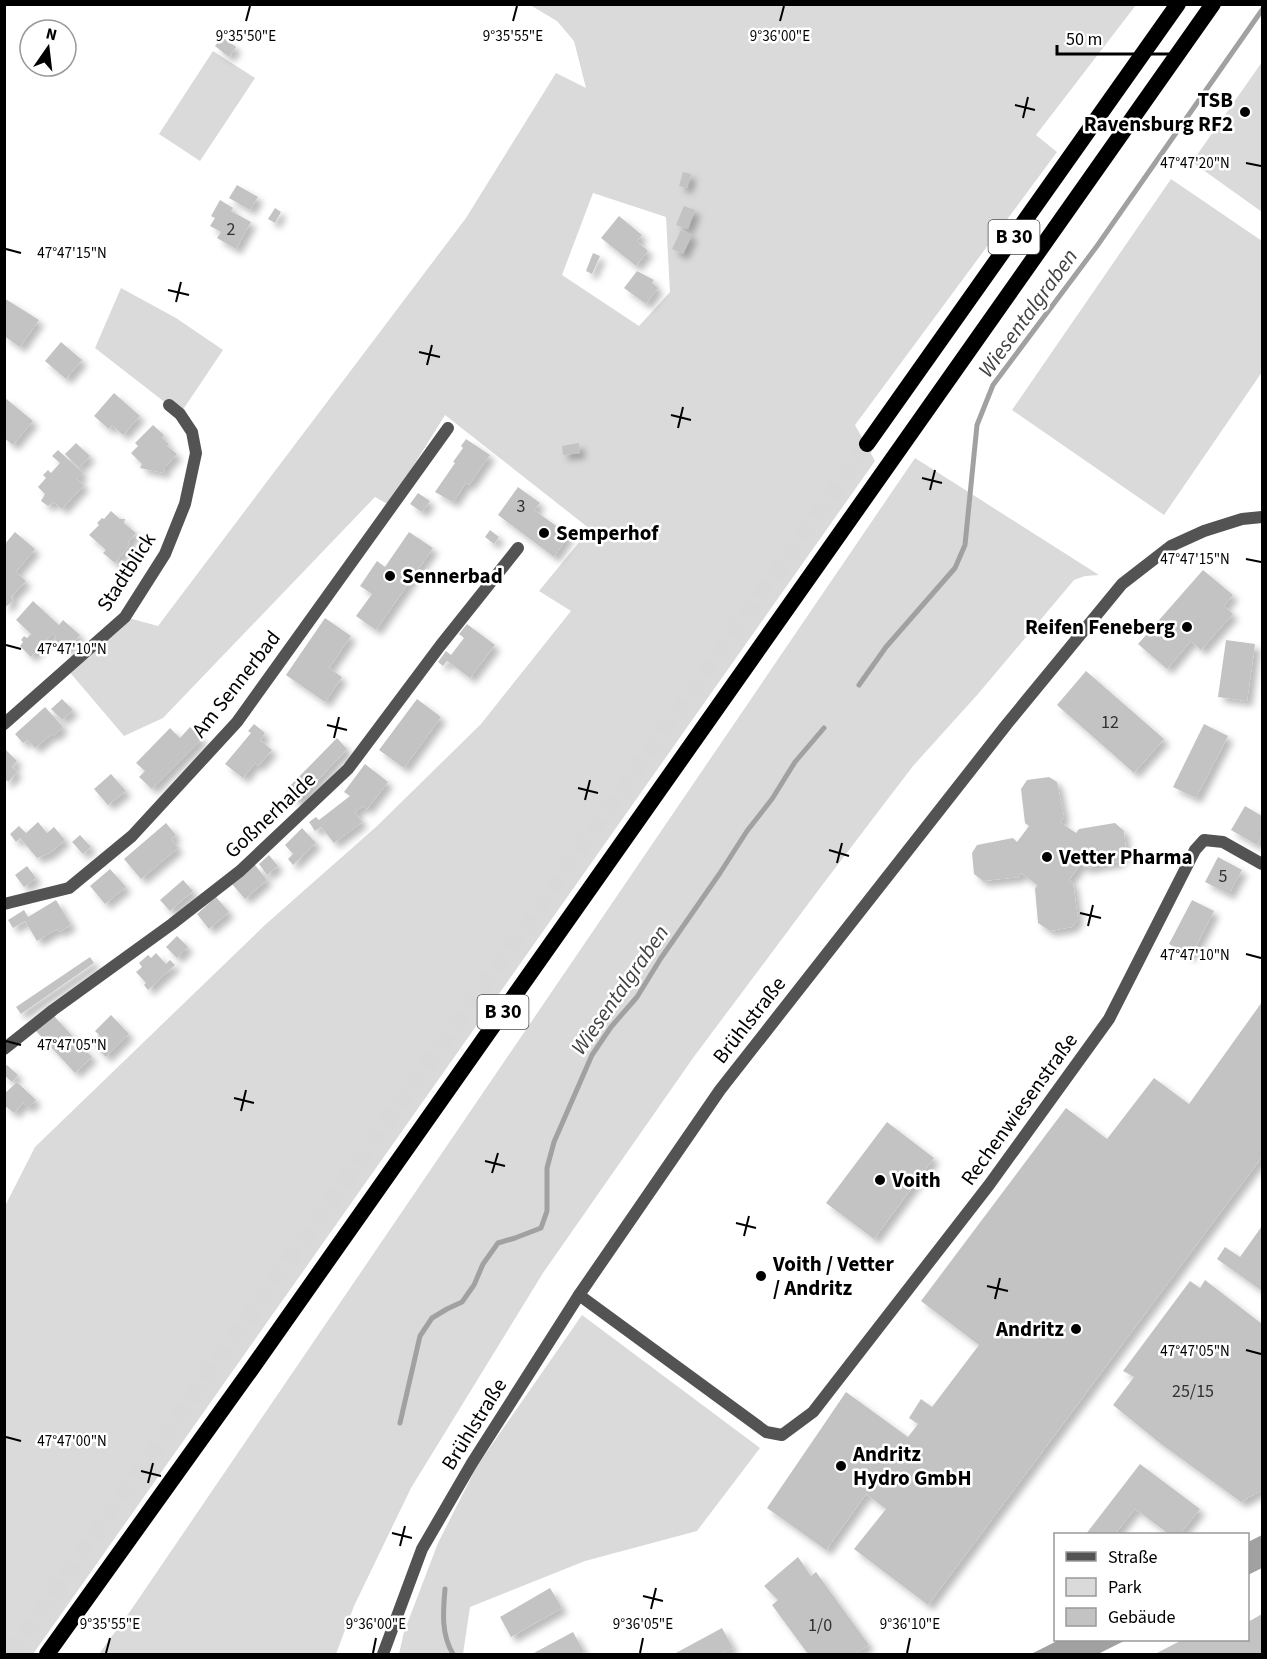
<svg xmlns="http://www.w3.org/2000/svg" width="1267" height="1659" font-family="'Source Sans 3',sans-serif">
<defs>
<filter id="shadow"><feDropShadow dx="5.5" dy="5.5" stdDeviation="3" flood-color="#0004"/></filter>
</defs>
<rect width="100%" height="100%" fill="#fff"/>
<g fill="#dadada" fill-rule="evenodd">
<path d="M530 5H1136L1036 135 1057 152 855 425 875 461 33 1654H5L4 1208 35 1147 266 924 376 827 481 724 571 611 539 591 590 529 445 415 389 505 375 497 163 718 124 736 67 669 125 617 158 626 466 218 556 73 586 88 574 41 557 21ZM593 193 666 217 670 292 639 326 562 275Z"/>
<path d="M213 51 255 78 200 161 159 134Z"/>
<path d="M1262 62V212L1192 162Z"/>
<path d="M1171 179 1262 241V372L1164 515 1012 410Z"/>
<path d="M121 288 176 318 223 350 180 414 95 348Z"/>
<path d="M915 458 1099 575 1085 576 1074 580 978 694 913 766 820 888 693 1058 543 1273 411 1488 354 1606 336 1654H99L131 1610Z"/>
<path d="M582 1315 760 1448 697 1531 585 1561 470 1607 463 1654H399L404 1632 438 1543 477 1466Z"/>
</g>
<g fill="#a1a1a1">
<path d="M1262 1535V1568L1248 1575V1542Z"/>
<path d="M1059 1640H1126L1098 1654H1031Z"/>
</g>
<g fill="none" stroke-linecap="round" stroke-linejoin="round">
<g stroke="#a1a1a1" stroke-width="5">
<path d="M859 685 886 647 955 568 965 545 977 425 993 385 1097 246 1262 10"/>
<path d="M400 1423 420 1336 432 1318 447 1309 462 1302 474 1285 483 1264 498 1243 515 1238 541 1228 547 1211V1168L554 1142 592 1055 611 1027 637 997 661 958 720 873 747 831 772 799 795 762 824 728"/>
<path d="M445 1589C443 1612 441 1634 453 1654"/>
</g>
</g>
<g fill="#c3c3c3" filter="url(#shadow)">
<path d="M222 37 236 47 229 57 215 46Z"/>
<path d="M683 172 691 174 687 188 679 186Z"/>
<path d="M237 185 258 197 250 210 229 198Z"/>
<path d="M220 200 233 208 231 211 251 222 236 249 217 238 221 232 210 226 215 218 211 216Z"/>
<path d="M684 206 695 210 688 229 676 225Z"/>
<path d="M275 208 281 212 275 223 268 219Z"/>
<path d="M619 216 642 235 637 241 648 251 636 266 601 238Z"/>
<path d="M681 230 692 235 683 254 672 249Z"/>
<path d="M593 253 600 256 592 274 586 271Z"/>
<path d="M637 271 654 280 652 283 658 288 646 304 624 288Z"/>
<path d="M4 298 39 320 20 347 4 336Z"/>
<path d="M61 342 82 360 66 379 45 361Z"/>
<path d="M114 393 140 416 123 435 112 425 109 429 94 416Z"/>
<path d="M4 397 33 421 13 445 4 438Z"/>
<path d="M153 425 164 435 162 438 169 444 167 446 177 454 165 467 164 473 140 468 142 464 131 453 138 446 135 443Z"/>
<path d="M466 439 490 455 469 485 466 483 453 502 435 492 455 463 453 462 463 448 461 446Z"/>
<path d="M76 443 90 456 79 468 65 454Z"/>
<path d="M579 443 580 453 563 455 562 446Z"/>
<path d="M58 450 83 473 77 479 84 485 62 509 54 502 48 506 41 501 45 494 38 487 46 478 43 475 48 470 51 473 60 463 52 456Z"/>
<path d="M518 487 540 503 534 510 569 535 554 557 498 515Z"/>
<path d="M418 493 430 501 422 512 410 504Z"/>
<path d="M111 511 120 519H125L124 523 136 533 128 542 130 543 125 551 115 563 103 553 106 550 89 535 99 525 97 523 102 518 104 519Z"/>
<path d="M490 530 499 537 494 544 485 537Z"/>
<path d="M15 532 35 549 16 572 26 581 11 597 13 601 4 608V545Z"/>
<path d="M409 532 433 548 376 630 356 616 372 594 360 586 377 561 385 567Z"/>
<path d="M1203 570 1233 595 1224 606 1233 614 1201 650 1191 641 1167 669 1138 644Z"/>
<path d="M33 601 59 625 63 620 80 635 67 650 54 639 56 637 53 633 31 657 20 646 23 642 21 640 24 636 27 638 31 634 16 620Z"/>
<path d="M325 618 351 636 329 668 342 677 325 702 286 675Z"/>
<path d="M467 624 495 645 470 678 447 661 443 666 438 662 446 651 451 655 464 638 459 634Z"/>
<path d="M1226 640 1255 644 1247 701 1218 697Z"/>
<path d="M1086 671 1164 739 1134 773 1057 705Z"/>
<path d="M62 699 73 710 62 720 51 709Z"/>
<path d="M417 699 441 717 404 768 379 750Z"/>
<path d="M45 707 63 727 54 736 52 734 35 748 28 740 23 743 15 734Z"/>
<path d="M254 724 265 733 260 740 272 750 258 766 255 763 243 778 225 764 251 733 248 731Z"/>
<path d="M1204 724 1228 736 1196 798 1173 787Z"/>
<path d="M190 727 202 739 152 789 139 777 145 771 136 763 170 728 180 738Z"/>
<path d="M337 738 347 749 297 802 286 790Z"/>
<path d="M6 750 17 761 12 767 17 772 8 782 7 780 4 783Z"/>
<path d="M365 764 388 782 367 809 363 806 355 812 362 822 334 843 321 827 315 831 309 822 316 817 319 820 350 796 344 792Z"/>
<path d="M111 774 126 791 108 805 94 789Z"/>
<path d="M1049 777 1057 782 1064 817 1060 822 1076 833 1079 829 1115 823 1124 831 1126 852 1118 862 1086 868 1081 864 1069 880 1073 883 1078 919 1072 927 1050 931 1038 923 1035 889 1037 885 1021 873 1019 877 983 881 974 874 972 853 977 845 1013 838 1017 842 1029 826 1025 823 1021 789 1027 780Z"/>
<path d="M1245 806 1262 816V836L1257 845 1231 830Z"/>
<path d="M38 822 47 833 54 827 65 840 50 853 37 858 20 838 16 842 10 834 19 826 26 833Z"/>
<path d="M166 823 176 835 171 839 178 848 141 879 124 859Z"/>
<path d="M302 828 316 843 293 865 288 859 293 854 285 845Z"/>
<path d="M80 835 91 847 83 854 72 842Z"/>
<path d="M269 855 278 866 267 875 259 864Z"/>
<path d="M1218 857 1242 870 1229 894 1205 882Z"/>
<path d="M255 865 267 880 245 899 232 884Z"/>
<path d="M27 866 36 878 24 887 15 875Z"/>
<path d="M110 869 126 887 105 904 90 886Z"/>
<path d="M183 880 193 891 170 911 160 900Z"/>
<path d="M216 897 229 912 209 929 197 914Z"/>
<path d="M56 900 71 925 59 932 57 929 37 941 25 921 13 928 8 920 24 910 28 917Z"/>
<path d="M1192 900 1214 911 1191 956 1169 944Z"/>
<path d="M177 936 188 947 177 958 166 947Z"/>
<path d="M156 953 166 964 170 960 175 965 148 990 144 985 146 983 136 972 142 967 139 963 148 955 151 958Z"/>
<path d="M90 957 94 963 21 1014 16 1007Z"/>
<path d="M1262 1002V1157L928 1605 854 1549 886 1509 866 1494 826 1550 767 1508 846 1392 908 1437 918 1424 909 1418 921 1399 932 1407 979 1345 921 1301 1066 1108 1107 1139 1154 1078 1189 1104Z"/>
<path d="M53 1015 92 1057 75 1073 36 1031Z"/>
<path d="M111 1015 129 1034 106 1057 91 1042 99 1035 95 1031Z"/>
<path d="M7 1065 18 1075 12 1082 4 1075V1068Z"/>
<path d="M17 1082 36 1100 28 1108 23 1103 14 1113 4 1105V1094Z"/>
<path d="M887 1122 934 1158 874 1239 826 1203Z"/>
<path d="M1262 1226V1291L1217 1259 1225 1247 1240 1257Z"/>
<path d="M1205 1280 1262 1324V1490L1241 1502 1161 1444 1113 1405 1134 1377 1123 1371 1190 1281 1200 1288Z"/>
<path d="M1140 1464 1200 1509 1180 1534H1169L1135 1509 1115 1534H1086Z"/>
<path d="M798 1557 811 1576 816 1572 869 1645 855 1654H808L772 1605 778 1600 764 1586Z"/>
<path d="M550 1588 562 1608 511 1637 500 1617Z"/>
<path d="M1262 1614V1654H1155L1182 1640H1248V1622Z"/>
<path d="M722 1628 733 1648 721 1654H674Z"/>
<path d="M573 1632 584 1652 579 1654H532Z"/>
</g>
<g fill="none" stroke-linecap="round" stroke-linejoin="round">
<path stroke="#d9d9d9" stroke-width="16" stroke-dasharray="16 8" stroke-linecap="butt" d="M10 1654 867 444"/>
<g stroke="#535353" stroke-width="12">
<path d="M4 724 125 617 165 554 185 504 196 453 192 432 180 414 169 405"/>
<path d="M4 904 69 888 132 836 237 722 448 428"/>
<path d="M4 1049 53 1010 172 924 240 871 348 769 440 646 518 548"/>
<path d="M579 1295 766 1432 782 1435 813 1412 989 1185 1109 1019 1195 850 1204 840 1223 842 1262 864"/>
<path d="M383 1654 422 1549 472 1463 579 1295 720 1090 1007 724 1122 584 1171 546 1204 531 1242 519 1262 517"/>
</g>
<g stroke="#000" stroke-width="16">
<path d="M867 444 1178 4"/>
<path d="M47 1654 250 1371 1213 4"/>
</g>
</g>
<path fill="none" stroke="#000" stroke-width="2" d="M246 21 250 6M513 21 517 6M780 21 784 6M1015 105 1035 110M1023 118 1028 97M1246 163 1261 166M6 249 21 253M168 290 189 295M176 302 181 282M419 352 440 357M427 365 432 345M671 415 691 420M678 428 683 407M922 478 942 483M930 490 935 470M1246 559 1261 562M6 645 21 649M327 725 347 730M334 738 339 717M578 788 598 793M585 800 590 780M829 850 849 856M837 863 842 843M1080 913 1101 918M1088 926 1093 905M1246 954 1261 958M6 1041 21 1045M234 1098 254 1103M241 1111 246 1090M485 1161 505 1166M492 1173 498 1153M736 1223 756 1228M744 1236 749 1216M987 1286 1008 1291M995 1299 1000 1278M1246 1350 1261 1354M6 1437 21 1441M141 1471 161 1476M148 1483 153 1463M392 1533 412 1538M400 1546 405 1526M643 1596 663 1601M651 1609 656 1588M106 1653 110 1638M373 1653 376 1638M640 1653 643 1638M907 1653 910 1638"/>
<g fill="#000" stroke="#fff" stroke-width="2">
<circle cx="1245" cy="112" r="6"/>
<circle cx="544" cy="533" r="6"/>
<circle cx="390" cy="576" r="6"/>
<circle cx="1187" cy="627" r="6"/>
<circle cx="1047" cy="857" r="6"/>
<circle cx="880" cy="1180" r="6"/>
<circle cx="761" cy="1276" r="6"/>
<circle cx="1076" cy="1329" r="6"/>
<circle cx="841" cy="1466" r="6"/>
</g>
<g text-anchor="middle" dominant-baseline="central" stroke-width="5" stroke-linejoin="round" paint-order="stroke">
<g font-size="18" fill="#313131">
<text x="231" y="229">2</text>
<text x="521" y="506">3</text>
<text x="1110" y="722">12</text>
<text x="1223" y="876">5</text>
<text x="1193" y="1391">25/15</text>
<text x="820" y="1625">1/0</text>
</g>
<g fill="#fff" stroke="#4c4c4c" stroke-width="1.5">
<rect x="988.5" y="220" width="51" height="34" rx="4.5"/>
<rect x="477.5" y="995" width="51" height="34" rx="4.5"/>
</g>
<g font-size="20" font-weight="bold" fill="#000">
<text x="1014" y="237">B 30</text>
<text x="503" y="1012">B 30</text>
</g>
<g font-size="21" font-weight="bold" fill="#000" stroke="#fff" text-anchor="start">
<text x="1233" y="100" text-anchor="end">TSB<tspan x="1233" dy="24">Ravensburg RF2</tspan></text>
<text x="556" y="533">Semperhof</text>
<text x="402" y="576">Sennerbad</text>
<text x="1175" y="627" text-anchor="end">Reifen Feneberg</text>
<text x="1059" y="857">Vetter Pharma</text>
<text x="892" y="1180">Voith</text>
<text x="773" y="1264">Voith / Vetter<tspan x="773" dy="24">/ Andritz</tspan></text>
<text x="1064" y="1329" text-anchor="end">Andritz</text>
<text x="853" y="1454">Andritz<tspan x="853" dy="24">Hydro GmbH</tspan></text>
</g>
<g font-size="21" fill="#000" stroke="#fff">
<text transform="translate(126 572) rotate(-57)">Stadtblick</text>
<text transform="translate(236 684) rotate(-52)">Am Sennerbad</text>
<text transform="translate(270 815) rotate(-43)">Goßnerhalde</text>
<text transform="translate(749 1020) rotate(-52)">Brühlstraße</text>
<text transform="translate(1019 1109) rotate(-54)">Rechenwiesenstraße</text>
<text transform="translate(474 1424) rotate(-58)">Brühlstraße</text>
</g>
<g font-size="22" font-style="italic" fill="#424242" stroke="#fff">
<text transform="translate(1028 313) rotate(-54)">Wiesentalgraben</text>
<text transform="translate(620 990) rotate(-55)">Wiesentalgraben</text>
</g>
</g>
<g font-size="15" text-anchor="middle" fill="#000" stroke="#fff" stroke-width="5" stroke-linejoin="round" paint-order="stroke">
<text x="246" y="41">9°35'50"E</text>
<text x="513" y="41">9°35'55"E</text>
<text x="780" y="41">9°36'00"E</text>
<text x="1195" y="168">47°47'20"N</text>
<text x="72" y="258">47°47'15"N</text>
<text x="1195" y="564">47°47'15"N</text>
<text x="72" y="654">47°47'10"N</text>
<text x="1195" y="960">47°47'10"N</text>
<text x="72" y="1050">47°47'05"N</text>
<text x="1195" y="1356">47°47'05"N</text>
<text x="72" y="1446">47°47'00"N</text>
<text x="110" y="1629">9°35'55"E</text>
<text x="376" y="1629">9°36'00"E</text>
<text x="643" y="1629">9°36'05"E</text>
<text x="910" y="1629">9°36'10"E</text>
</g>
<rect width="1267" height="1659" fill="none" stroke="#000000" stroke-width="12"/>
<rect x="1054" y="1533" width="195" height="108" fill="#ffffff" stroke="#999999" stroke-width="1.5"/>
<rect x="1066" y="1552" width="30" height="9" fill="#535353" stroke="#999999" stroke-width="1.5"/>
<text x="1108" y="1563" font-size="18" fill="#000000">Straße</text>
<rect x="1066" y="1578" width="30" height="18" fill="#dadada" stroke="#999999" stroke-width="1.5"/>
<text x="1108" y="1593" font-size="18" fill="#000000">Park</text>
<rect x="1066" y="1608" width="30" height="18" fill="#c3c3c3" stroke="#999999" stroke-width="1.5"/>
<text x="1108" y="1623" font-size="18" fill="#000000">Gebäude</text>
<g transform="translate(48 48) rotate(14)"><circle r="28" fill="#ffffff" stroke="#999999" stroke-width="1.5"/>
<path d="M0-4.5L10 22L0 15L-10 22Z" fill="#000000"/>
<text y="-9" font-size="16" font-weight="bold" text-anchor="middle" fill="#000000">N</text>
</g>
<path d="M1057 45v9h124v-9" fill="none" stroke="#000000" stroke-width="3"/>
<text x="1066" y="45" font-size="18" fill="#000000" stroke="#ffffff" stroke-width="4.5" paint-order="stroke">50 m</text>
</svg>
